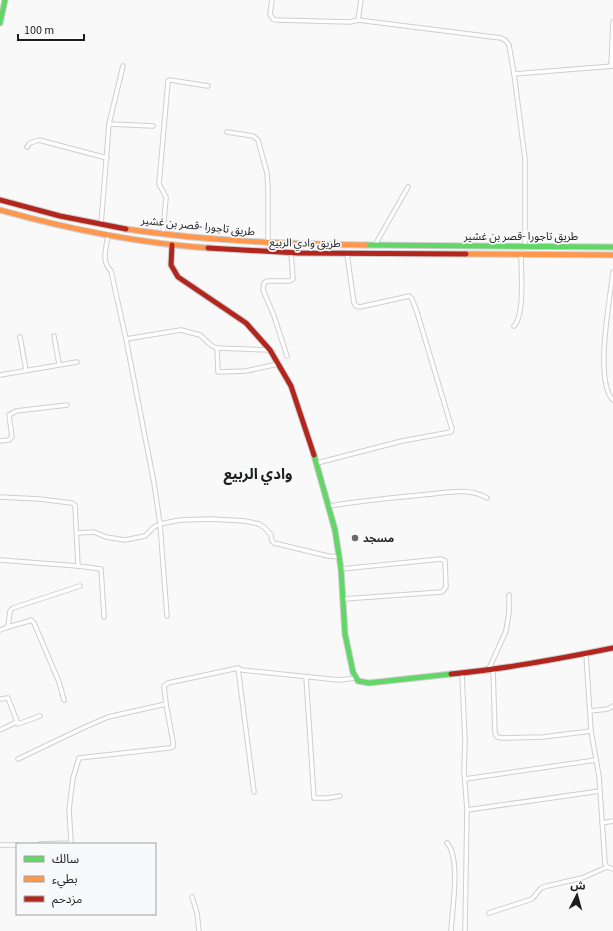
<svg xmlns="http://www.w3.org/2000/svg" width="613" height="931" font-family="'Source Sans 3','Noto Sans Arabic',sans-serif">
<rect width="100%" height="100%" fill="#f9f9f9"/>
<g fill="none" stroke-linecap="round" stroke-linejoin="round">
<defs>
<g id="street">
<path d="M272 0 270 14 273 19 276 20 350 22 358 20 501 38 505 40 509 45 514 74 525 159V246"/>
<path d="M358 20 361 0"/>
<path d="M611 66 613 22"/>
<path d="M514 74 613 66"/>
<path d="M109 124 153 126"/>
<path d="M227 132 253 136 258 140 267 173 268 188V243"/>
<path d="M27 147 30 143 39 140 107 158"/>
<path d="M101 224 109 124 123 66"/>
<path d="M163 234 166 197 159 184 168 81 170 80 208 86"/>
<path d="M108 236C106 249 101 261 111 271L126 339 154 483 160 524 167 616"/>
<path d="M375 245 408 187"/>
<path d="M613 272C610 300 594 380 613 400"/>
<path d="M514 326C525 315 521 270 521 253"/>
<path d="M54 336 59 364"/>
<path d="M20 337 26 370"/>
<path d="M126 339 181 330 200 335 212 346 217 348 270 350"/>
<path d="M217 348 218 372 246 371 278 364"/>
<path d="M287 356 274 316 263 290 264 283 267 281H290L293 279 291 252"/>
<path d="M0 375 77 362"/>
<path d="M0 441 9 440 12 437 9 415 16 411 67 405"/>
<path d="M317 463 402 441 451 432 452 429 417 312 412 299 409 296 405 297 360 307 356 306 354 303 347 254"/>
<path d="M0 497 39 499 72 503 75 505 78 566"/>
<path d="M329 506C360 501 390 498 421 495 442 494 467 486 487 498"/>
<path d="M77 533 94 532 106 537 125 540 145 536 154 527 160 524 180 520 211 519 245 521 259 524 265 528 271 535 272 541 274 543 328 556 340 557"/>
<path d="M0 560 78 566 101 569 104 617"/>
<path d="M341 569 441 559 445 561 446 587 442 592 343 599"/>
<path d="M8 627 29 621 31 620 34 623 59 682 64 700"/>
<path d="M0 630 8 627 10 611 13 608 80 586"/>
<path d="M586 654 591 731 599 776 605 864 607 867 613 869"/>
<path d="M238 668 254 792"/>
<path d="M493 670 495 733 497 737 503 738 543 737 591 731"/>
<path d="M488 671 506 631 509 612V595"/>
<path d="M462 674 465 741 464 770 467 810 465 931"/>
<path d="M306 677 314 798H328L340 796"/>
<path d="M0 699 8 698 18 724 40 716"/>
<path d="M590 711 608 709 613 706"/>
<path d="M0 730 17 722"/>
<path d="M18 759 85 727 108 717 166 704 164 686 168 683 238 668 242 670 339 680 356 678"/>
<path d="M465 779 596 760"/>
<path d="M467 810 600 791"/>
<path d="M602 823 613 821"/>
<path d="M447 843C461 858 452 910 451 931"/>
<path d="M40 844 69 843 71 842 69 809 73 778 79 758 169 748 173 747V742L166 704"/>
<path d="M0 845H17"/>
<path d="M192 897 197 913 199 931"/>
<path d="M489 913 532 899 541 888 547 886 582 878 607 867"/>
</g>
<g id="fast">
<path d="M0 23 5 0"/>
<path d="M366 245 613 247"/>
<path d="M314 455 335 530 341 569 345 634 353 672 358 681 369 683 451 674"/>
</g>
<g id="slow">
<path d="M0 210C68 229 137 243 208 248"/>
<path d="M126 229C206 241 286 244 366 245"/>
<path d="M466 254 613 255"/>
</g>
<g id="jam">
<path d="M0 200 60 216 126 229"/>
<path d="M172 245 171 265 178 277 246 323 270 350 291 386 314 455"/>
<path d="M208 248 298 253 466 254"/>
<path d="M451 674C506 669 559 659 613 648"/>
</g>
</defs>
<use href="#street" stroke="#cfcfcf" stroke-width="5.5"/>
<use href="#fast" stroke="#cfcfcf" stroke-width="7"/>
<use href="#slow" stroke="#cfcfcf" stroke-width="7"/>
<use href="#jam" stroke="#cfcfcf" stroke-width="7"/>
<use href="#street" stroke="#fefefe" stroke-width="3.5"/>
<use href="#fast" stroke="#63d668" stroke-width="5"/>
<use href="#slow" stroke="#ff974d" stroke-width="5"/>
<use href="#jam" stroke="#b3261e" stroke-width="5"/>
</g>
<circle fill="#6a6a6a" stroke="#f8f9fa" stroke-width="1.5" cx="355" cy="538" r="4"/>
<g text-anchor="middle" dominant-baseline="central" stroke-width="3.5" stroke-linejoin="round" paint-order="stroke">
<g font-size="11" fill="#1d1d1d" stroke="#f8f9fa">
<text transform="translate(198 226) rotate(6)">طريق تاجورا -قصر بن غشير</text>
<text x="521" y="236">طريق تاجورا -قصر بن غشير</text>
<text transform="translate(305 243) rotate(1)">طريق وادي الربيع</text>
</g>
<g font-size="11" font-weight="bold" fill="#1d1d1d" stroke="#f8f9fa" text-anchor="start">
<text x="363" y="538">مسجد</text>
</g>
<g font-size="15" font-weight="bold" fill="#1d1d1d" stroke="#f8f9fa">
<text x="258" y="474">وادي الربيع</text>
</g>
</g>
<rect x="16" y="843" width="140" height="72" fill="#f8f9fa" stroke="#a0a1a2"/>
<rect x="24" y="856" width="20" height="6" fill="#63d668" stroke="#a0a1a2"/>
<text x="52" y="863" font-size="12" fill="#1d1d1d">سالك</text>
<rect x="24" y="876" width="20" height="6" fill="#ff974d" stroke="#a0a1a2"/>
<text x="52" y="883" font-size="12" fill="#1d1d1d">بطيء</text>
<rect x="24" y="896" width="20" height="6" fill="#b3261e" stroke="#a0a1a2"/>
<text x="52" y="903" font-size="12" fill="#1d1d1d">مزدحم</text>
<g transform="translate(577 895) rotate(6)" stroke="#f8f9fa" stroke-width="3" paint-order="stroke">
<path d="M0-3L7 15L0 10L-7 15Z" fill="#1d1d1d"/>
<text y="-6" font-size="11" font-weight="bold" text-anchor="middle" fill="#1d1d1d">ش</text>
</g>
<path d="M18 34v6h66v-6" fill="none" stroke="#1d1d1d" stroke-width="2"/>
<text x="24" y="34" font-size="12" fill="#1d1d1d" stroke="#f8f9fa" stroke-width="3" paint-order="stroke">100 m</text>
</svg>
